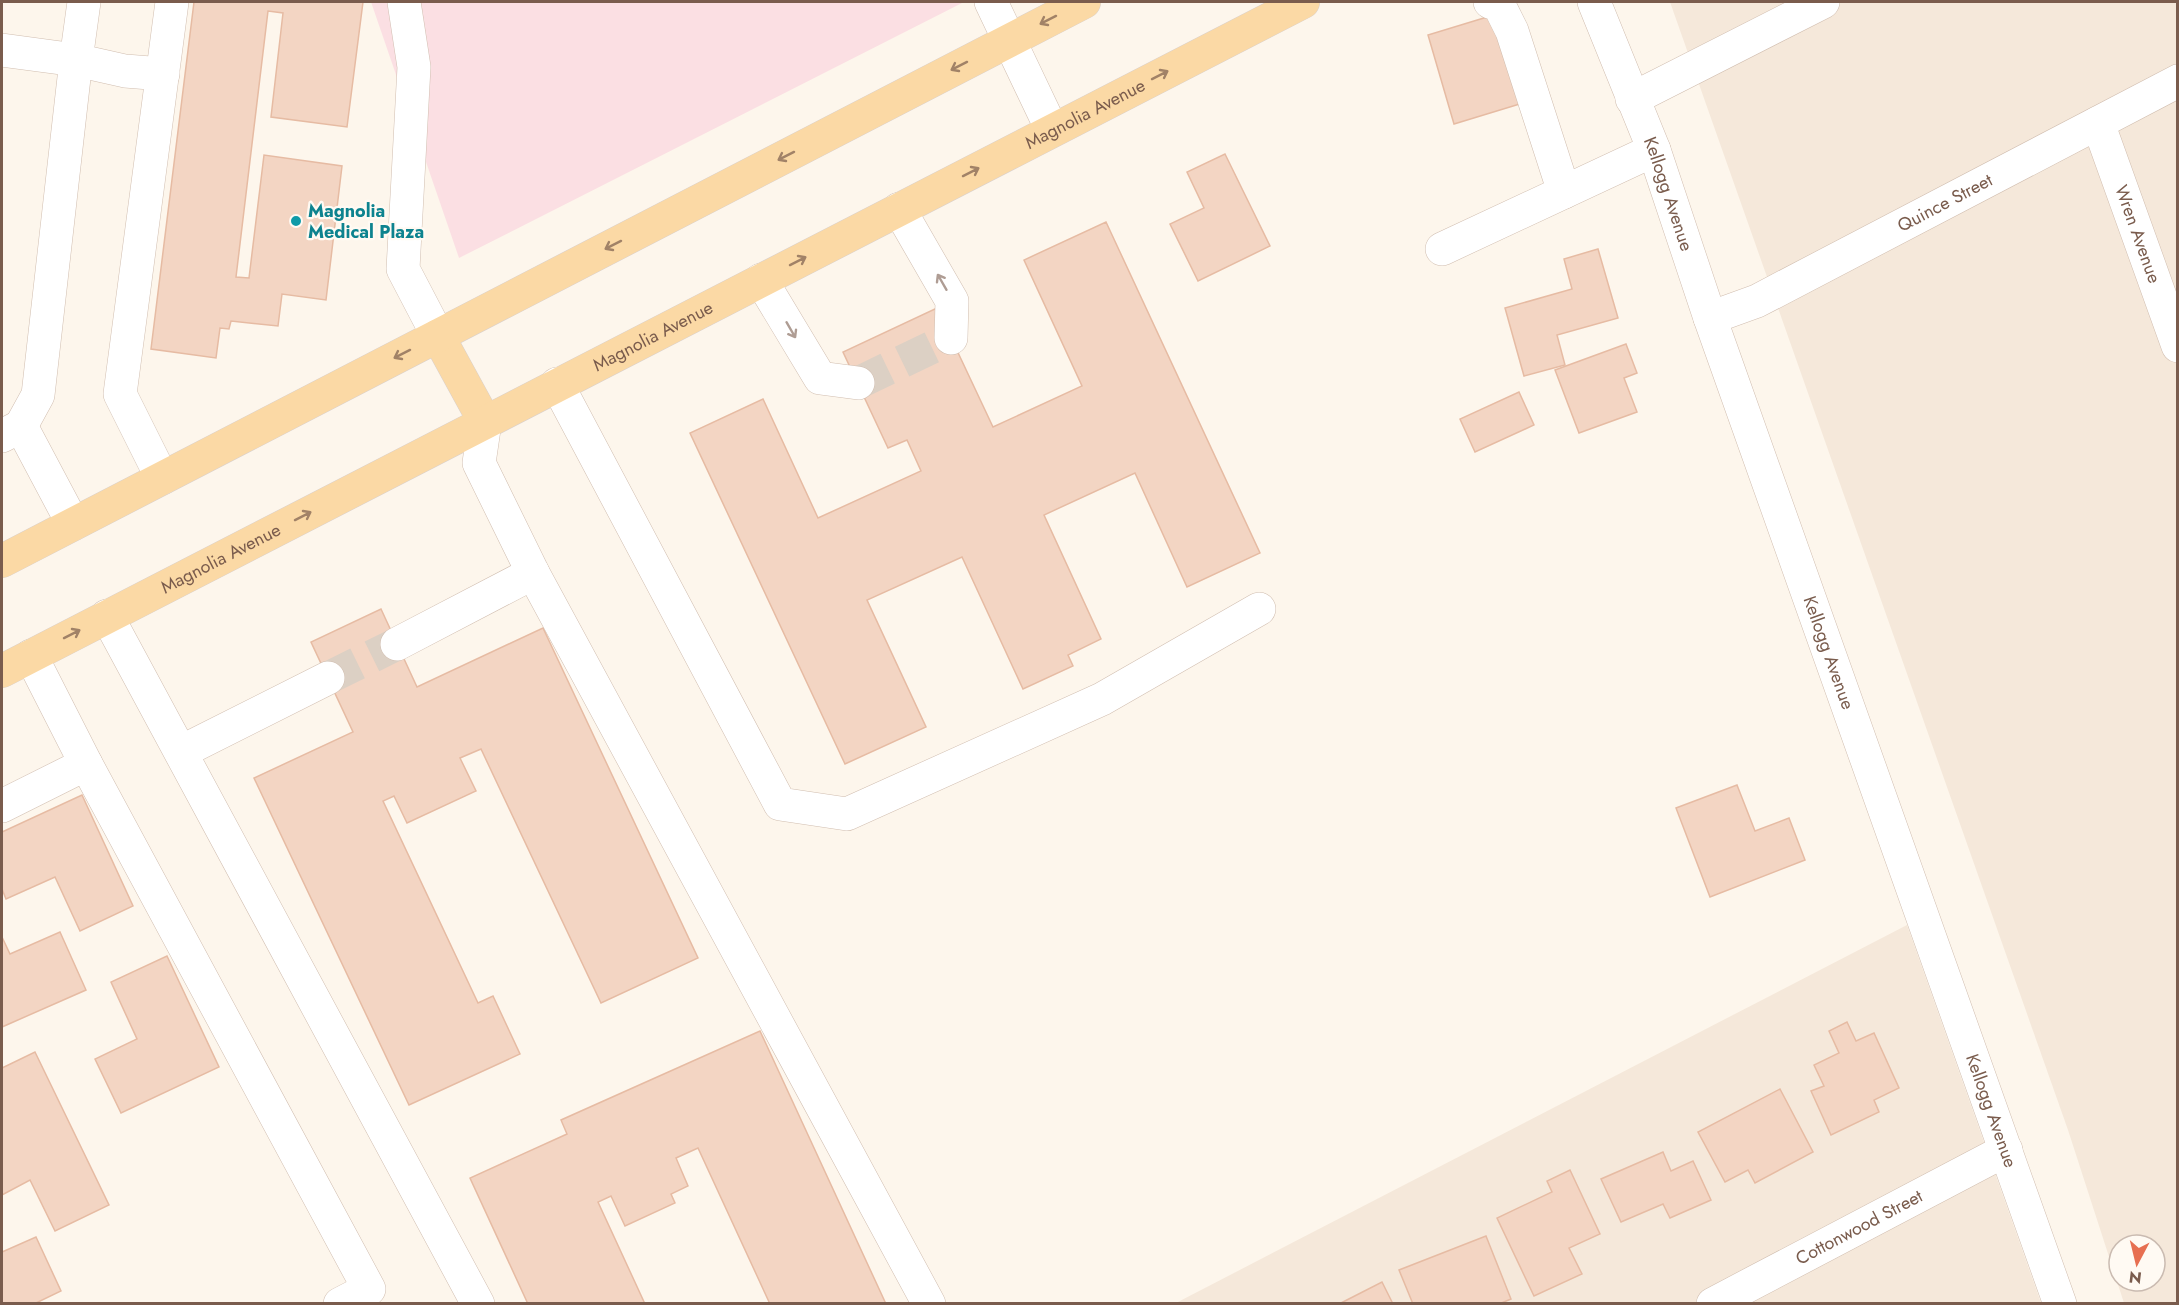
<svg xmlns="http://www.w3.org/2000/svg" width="2179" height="1305" font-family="Jost,sans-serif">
<rect width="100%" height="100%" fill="#fdf6ec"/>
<g fill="#f5e8da" fill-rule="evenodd">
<path d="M1670 2H2177V1303H2124L2068 1130ZM2119 1245H2155V1281H2119Z"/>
<path d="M1907 925 2041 1303 1174 1304Z"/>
</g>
<path fill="#fbdfe3" d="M371 2H964L459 258Z"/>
<g fill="#f3d5c3" stroke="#e6bba3" stroke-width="1.5">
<path d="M194 2H363L347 127 271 117 283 13 268 11 236 277 249 278 264 155 342 166 326 300 282 294 278 326 231 321 229 329 220 328 216 358 151 349Z"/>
<path d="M1497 14 1523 103 1454 124 1428 35Z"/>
<path d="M1225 154 1270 246 1198 281 1170 224 1204 208 1187 172Z"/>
<path d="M1106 222 1260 553 1187 587 1135 473 1044 515 1101 639 1068 655 1073 666 1023 689 962 557 867 600 926 727 845 764 690 433 763 399 818 518 921 471 907 440 888 448 843 352 937 308 993 427 1082 386 1024 260Z"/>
<path d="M1598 249 1618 318 1557 335 1565 365 1524 376 1505 308 1572 289 1564 259Z"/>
<path d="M1626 344 1637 373 1624 378 1637 412 1579 433 1555 370Z"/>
<path d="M1519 392 1534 425 1475 452 1460 419Z"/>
<path d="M381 609 417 687 543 628 698 958 601 1003 481 749 460 758 476 791 407 823 394 796 383 801 478 1003 493 996 520 1054 409 1105 254 778 353 732 311 642Z"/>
<path d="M1737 785 1755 831 1789 818 1805 860 1710 897 1676 808Z"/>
<path d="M82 795 133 906 80 931 55 877 6 899 2 889V832Z"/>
<path d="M60 932 86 990 2 1027V937L10 954Z"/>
<path d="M167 956 219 1067 121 1113 95 1059 137 1039 111 982Z"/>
<path d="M1847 1022 1856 1041 1874 1033 1899 1088 1874 1100 1879 1112 1831 1135 1811 1091 1824 1086 1814 1065 1839 1053 1829 1031Z"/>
<path d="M760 1031 886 1304H770L698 1148 676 1158 688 1186 671 1194 675 1203 625 1226 611 1196 598 1202 645 1304H528L470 1178 567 1134 561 1120Z"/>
<path d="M35 1052 109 1205 55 1231 30 1180 2 1195V1068Z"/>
<path d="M1780 1089 1813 1152 1755 1183 1748 1170 1725 1182 1698 1132Z"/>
<path d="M1663 1152 1671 1171 1693 1161 1711 1200 1670 1218 1663 1204 1621 1222 1601 1179Z"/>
<path d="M1570 1170 1600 1234 1569 1248 1582 1274 1534 1296 1497 1218 1552 1192 1547 1181Z"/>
<path d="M1486 1236 1511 1299 1499 1304H1413L1399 1270Z"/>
<path d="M36 1237 61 1291 34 1304H2V1252Z"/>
<path d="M1382 1282 1393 1304H1339Z"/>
</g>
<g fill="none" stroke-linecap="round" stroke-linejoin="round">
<g stroke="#dcd0c4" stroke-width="33" stroke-dasharray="33 16" stroke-linecap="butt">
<path d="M858 383 951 338"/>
<path d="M328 678 397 644"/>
</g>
<defs>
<g id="minor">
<path d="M84 2 76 60 125 71 163 74"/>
<path d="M404 2 414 67 403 269 438 336"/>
<path d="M991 2 1052 130"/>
<path d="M1490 2 1499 5 1512 31 1564 192"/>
<path id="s1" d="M1594 2 1654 150 1710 318 2060 1304"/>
<path d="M2 50 76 60 38 395 21 426"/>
<path d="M1632 99 1823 2"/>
<path id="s2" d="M2098 123 2178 346"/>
<path d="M899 209 952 301 951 338"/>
<path d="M1442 249 1654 150"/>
<path d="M761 280 820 378 858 383"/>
<path id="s3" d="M1710 318 1757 301 2178 81"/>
<path d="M557 384 780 804 847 814 1102 699 1259 609"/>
<path d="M485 422 479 463 533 573 929 1304"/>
<path d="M2 436 21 426 73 524"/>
<path d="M162 478 120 394 172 2"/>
<path d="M107 616 478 1304"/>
<path d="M397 644 533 573"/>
<path d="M31 656 86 764"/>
<path d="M181 752 328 678"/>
<path d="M2 806 86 764 369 1289 340 1304"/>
<path id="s4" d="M1713 1304 2006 1150"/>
</g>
<g id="major">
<path d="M438 336 485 422"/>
<path d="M2 561 1084 2"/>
<path id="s5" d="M2 671 1303 2"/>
</g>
</defs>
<use href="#minor" stroke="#d1beb0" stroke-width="34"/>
<use href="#major" stroke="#dad1cd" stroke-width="34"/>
<use href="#minor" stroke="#fff" stroke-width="33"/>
<use href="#major" stroke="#fbd9a5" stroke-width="33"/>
</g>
<defs><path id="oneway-shaft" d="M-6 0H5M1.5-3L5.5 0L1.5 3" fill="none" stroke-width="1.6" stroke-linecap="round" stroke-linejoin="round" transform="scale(1.5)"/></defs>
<g stroke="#a18267">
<use href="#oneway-shaft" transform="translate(1048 20) rotate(153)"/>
<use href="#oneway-shaft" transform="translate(959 66) rotate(153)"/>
<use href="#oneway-shaft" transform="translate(1160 75) rotate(-27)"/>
<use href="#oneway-shaft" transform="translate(786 156) rotate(153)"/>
<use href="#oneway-shaft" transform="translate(971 172) rotate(-27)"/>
<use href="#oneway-shaft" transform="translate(613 245) rotate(153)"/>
<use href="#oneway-shaft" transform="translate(798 261) rotate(-27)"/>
<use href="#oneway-shaft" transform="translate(402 354) rotate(153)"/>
<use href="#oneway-shaft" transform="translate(303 516) rotate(-27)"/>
<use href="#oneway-shaft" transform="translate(72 634) rotate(-27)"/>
</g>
<g stroke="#af9d94">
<use href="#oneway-shaft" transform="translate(942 282) rotate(-120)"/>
<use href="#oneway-shaft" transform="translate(791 330) rotate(60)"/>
</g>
<circle fill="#0f9aa8" stroke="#fffaf3" stroke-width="2" cx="296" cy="221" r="6"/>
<g text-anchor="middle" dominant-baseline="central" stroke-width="4.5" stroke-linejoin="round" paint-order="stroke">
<g font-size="18" fill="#7a5c4d" stroke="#fffaf3">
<text stroke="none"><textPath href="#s5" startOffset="1218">Magnolia Avenue</textPath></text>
<text stroke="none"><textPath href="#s1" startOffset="206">Kellogg Avenue</textPath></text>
<text stroke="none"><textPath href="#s3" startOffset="262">Quince Street</textPath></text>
<text stroke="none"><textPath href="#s2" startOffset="118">Wren Avenue</textPath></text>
<text stroke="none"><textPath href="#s5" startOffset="732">Magnolia Avenue</textPath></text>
<text stroke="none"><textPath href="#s5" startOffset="246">Magnolia Avenue</textPath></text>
<text stroke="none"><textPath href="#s1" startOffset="692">Kellogg Avenue</textPath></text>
<text stroke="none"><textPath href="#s1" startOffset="1178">Kellogg Avenue</textPath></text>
<text stroke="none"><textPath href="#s4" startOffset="165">Cottonwood Street</textPath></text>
</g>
<g font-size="18" font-weight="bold" fill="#0d838f" stroke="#fffaf3" text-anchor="start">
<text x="308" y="211">Magnolia<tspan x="308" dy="21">Medical Plaza</tspan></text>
</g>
</g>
<rect width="2179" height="1305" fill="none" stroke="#7a5c4d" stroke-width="6"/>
<g transform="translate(2137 1263) rotate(187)"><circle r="28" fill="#fffaf3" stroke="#cabbb1" stroke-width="1.5"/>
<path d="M0-4.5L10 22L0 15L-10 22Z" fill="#e76f51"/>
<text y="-9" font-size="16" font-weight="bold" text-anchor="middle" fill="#7a5c4d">N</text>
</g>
</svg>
